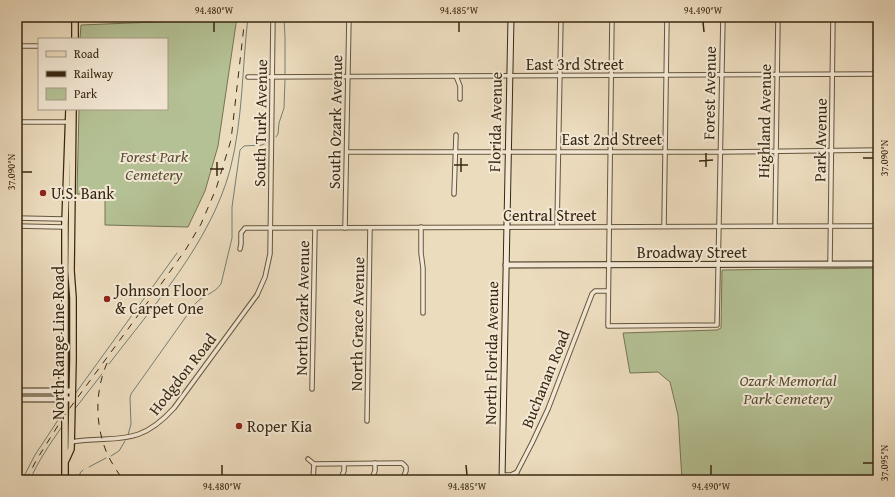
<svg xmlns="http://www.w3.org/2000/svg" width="895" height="497" font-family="'Gentium Book Plus',serif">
<rect width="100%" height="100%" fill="#ecdcbe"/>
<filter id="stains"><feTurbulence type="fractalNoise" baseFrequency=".005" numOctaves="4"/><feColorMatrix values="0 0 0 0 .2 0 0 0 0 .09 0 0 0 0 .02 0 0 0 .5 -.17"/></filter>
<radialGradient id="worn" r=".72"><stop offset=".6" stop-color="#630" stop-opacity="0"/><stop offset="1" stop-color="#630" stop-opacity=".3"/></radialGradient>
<g fill="#b4c194" stroke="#767452">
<path d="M179 17H237L218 146 205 191 188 227 105 225V194H77L79 109H167V39H80L81 25 179 21Z"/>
<path d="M878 268V480H682L678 415 670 382 658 372 630 373 623 333 717 330 721 328 722 270Z"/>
</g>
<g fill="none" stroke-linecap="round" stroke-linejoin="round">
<g stroke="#738075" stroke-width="1">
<path d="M284 17 285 37V74"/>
<path d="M276 137 278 134 279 123 284 108 285 80"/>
<path d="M109 364C154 305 210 243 230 170 243 120 242 68 248 17"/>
<path d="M75 394 177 253"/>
<path d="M74 410 102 374"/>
<path d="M128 435 131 424 130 398 131 394 195 304C203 295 214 294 221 284L232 238V207L240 150 244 146 262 145 268 142"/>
<path d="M111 456 119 451 125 441"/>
<path d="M89 467 106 458"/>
<path d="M22 480 35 455 62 414"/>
<path d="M30 480C38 461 50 444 61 428"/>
<path d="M80 480V473L83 470"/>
</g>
<defs>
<g id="street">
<path d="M612 17 608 326 717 325 723 17"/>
<path d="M17 46H39"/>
<path d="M456 76 460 86V99"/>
<path d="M248 77 878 74"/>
<path d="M17 122H68"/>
<path d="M347 152H720L878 150"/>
<path d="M454 194 456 135"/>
<path d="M17 218 63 219 65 223 63 227 17 226"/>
<path d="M664 226 667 17"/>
<path d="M775 226 778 17"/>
<path d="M421 227V253L423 268V313"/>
<path d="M557 227 561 17"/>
<path d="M345 228 349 17"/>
<path d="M240 249 241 244V233L245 228 878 226"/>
<path d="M830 264 833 17"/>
<path d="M312 389 315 228"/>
<path d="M367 421 370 228"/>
<path d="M71 442C117 435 138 448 174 408L257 295 265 277 270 254 273 17"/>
<path d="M308 459 314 464 313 480"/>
<path d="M314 464 402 463 406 467V471L402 480"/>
<path d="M502 475H511L517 472 532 443 548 409 592 294 595 291H608"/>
<path d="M514 479 517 472"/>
<path d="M340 480 344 471V464"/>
<path d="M371 480 375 471V463"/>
</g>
<g id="secondary">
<path d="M506 265 878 264"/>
<path d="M17 391H72"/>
<path d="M17 399H72"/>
<path d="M502 480 511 17"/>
</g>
<g id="primary">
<path d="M75 39V17"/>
<path d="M56 391 62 383V378"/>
<path d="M66 460 71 449 73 360V298L71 271 73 109"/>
<path d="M65 480V223L69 109"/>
</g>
</defs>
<use href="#street" stroke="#65553c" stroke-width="5.5"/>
<use href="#secondary" stroke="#382811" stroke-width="7"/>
<use href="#primary" stroke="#382811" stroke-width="8"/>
<use href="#street" stroke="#f3e8d5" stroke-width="3.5"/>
<use href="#secondary" stroke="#f3e8d5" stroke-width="5"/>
<use href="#primary" stroke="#ecdcbe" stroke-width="5.5"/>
<g stroke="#382811" stroke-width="1" stroke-dasharray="7 7" stroke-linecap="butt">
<path d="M107 363C95 391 95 423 106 451 110 461 117 471 123 480"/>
<path d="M26 480 37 459 64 416 164 280 186 249 201 224 216 189 231 140 245 17"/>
</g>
</g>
<path fill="none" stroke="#382811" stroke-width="1.5" d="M214 22V32M459 22V32M703 22 704 32M706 153V167M461 158V172M863 158H873M699 161 713 160M217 162V176M454 165H468M210 169H224M22 172H32M863 463H873M222 465V475M466 465 467 475M711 465V475"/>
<g fill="#8f2418" stroke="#f3e8d5" stroke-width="1.5">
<circle cx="43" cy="193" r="4"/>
<circle cx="107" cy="299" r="4"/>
<circle cx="239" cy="426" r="4"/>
</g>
<g text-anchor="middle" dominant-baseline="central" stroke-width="4" stroke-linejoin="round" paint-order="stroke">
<g font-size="16" fill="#382811" stroke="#f3e8d5">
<text x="575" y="64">East 3rd Street</text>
<text transform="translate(709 93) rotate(-89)">Forest Avenue</text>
<text transform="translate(764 121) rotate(-89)">Highland Avenue</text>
<text transform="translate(335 122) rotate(-89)">South Ozark Avenue</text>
<text transform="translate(495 122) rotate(-89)">Florida Avenue</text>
<text transform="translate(260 123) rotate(-89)">South Turk Avenue</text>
<text x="612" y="139">East 2nd Street</text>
<text transform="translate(820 140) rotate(-89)">Park Avenue</text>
<text x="550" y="215">Central Street</text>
<text x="692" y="252">Broadway Street</text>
<text transform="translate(302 308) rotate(-89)">North Ozark Avenue</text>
<text transform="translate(357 324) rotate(-89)">North Grace Avenue</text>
<text transform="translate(58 343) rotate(-90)">North Range Line Road</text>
<text transform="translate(491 353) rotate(-89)">North Florida Avenue</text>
<text transform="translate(182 374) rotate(-52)">Hodgdon Road</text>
<text transform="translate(545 379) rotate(-68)">Buchanan Road</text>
</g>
<g font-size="16" font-style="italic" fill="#574e32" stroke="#f3e8d5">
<text x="154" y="156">Forest Park<tspan x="154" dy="18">Cemetery</tspan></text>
<text x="788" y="380">Ozark Memorial<tspan x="788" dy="18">Park Cemetery</tspan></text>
</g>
<g font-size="16" fill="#382811" stroke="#f3e8d5" text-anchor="start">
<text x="51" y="193">U.S. Bank</text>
<text x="115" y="290">Johnson Floor<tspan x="115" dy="18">&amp; Carpet One</tspan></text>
<text x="247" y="426">Roper Kia</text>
</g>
</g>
<rect width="895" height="497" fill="none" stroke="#ecdcbe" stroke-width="44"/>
<rect x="38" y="38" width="130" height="72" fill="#f3e8d5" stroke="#a89b87"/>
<rect x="46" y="51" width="20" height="6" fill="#ecdcbe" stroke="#a89b87"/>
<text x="74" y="58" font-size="12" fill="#382811">Road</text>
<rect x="46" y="71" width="20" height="6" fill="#382811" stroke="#a89b87"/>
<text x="74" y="78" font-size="12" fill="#382811">Railway</text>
<rect x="46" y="88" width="20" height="12" fill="#b4c194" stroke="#a89b87"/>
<text x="74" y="98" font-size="12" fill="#382811">Park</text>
<rect x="22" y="22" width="851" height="453" fill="none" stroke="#382811" stroke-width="1.5"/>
<g font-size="10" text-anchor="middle" fill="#382811">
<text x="214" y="14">94.480°W</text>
<text x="459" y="14">94.485°W</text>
<text x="703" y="14">94.490°W</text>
<text transform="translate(884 158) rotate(-90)" y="4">37.090°N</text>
<text transform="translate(11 172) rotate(-90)" y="4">37.090°N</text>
<text transform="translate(884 463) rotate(-90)" y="4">37.095°N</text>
<text x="222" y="490">94.480°W</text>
<text x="467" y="490">94.485°W</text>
<text x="711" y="490">94.490°W</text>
</g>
<rect width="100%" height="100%" filter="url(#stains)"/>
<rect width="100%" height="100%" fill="url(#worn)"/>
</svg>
